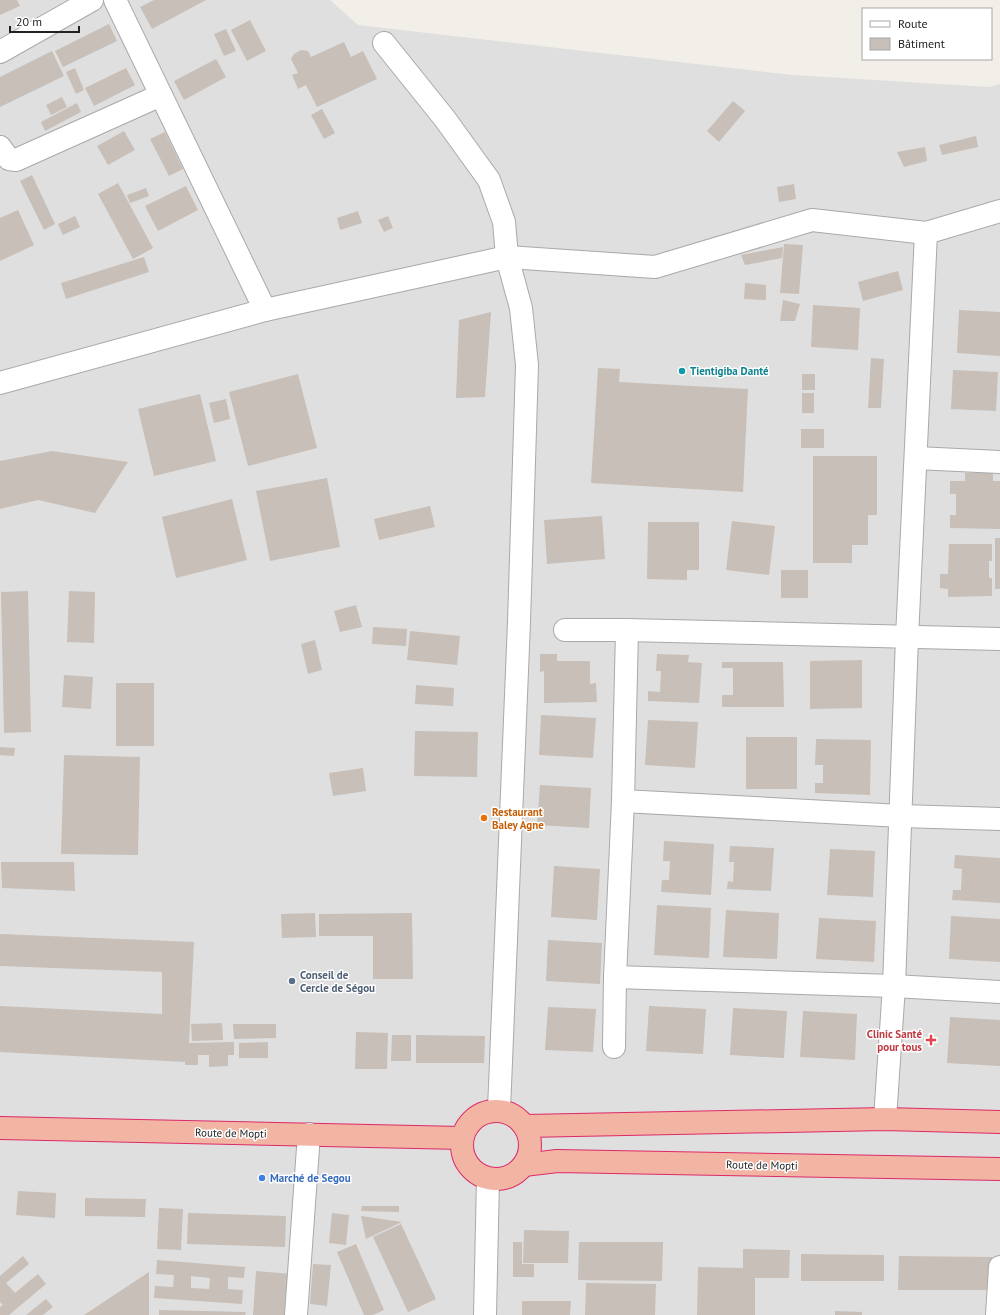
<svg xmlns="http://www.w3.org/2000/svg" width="1000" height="1315" font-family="'PT Sans',sans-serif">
<rect width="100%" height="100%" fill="#f2efe9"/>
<path fill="#e0dfdf" d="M0 0H330L358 25 793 75 989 87 1000 84V1315H0Z"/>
<g fill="#c7bfb8" fill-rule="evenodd">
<path d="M0 0H17L20 6 0 15Z"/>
<path d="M154 0H206L152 29 140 7Z"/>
<path d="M250 20 266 51 247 61 231 30Z"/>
<path d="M109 24 117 41 63 67 55 51Z"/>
<path d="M226 29 236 51 224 56 214 34Z"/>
<path d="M344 42 351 57 363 51 377 79 317 107 306 85 298 89 292 75 298 73 291 59 294 54 301 50 308 51 311 57Z"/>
<path d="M52 51 64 76 0 107V77Z"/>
<path d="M216 59 226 77 184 100 174 81Z"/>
<path d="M75 68 84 90 76 94 66 72Z"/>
<path d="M126 68 135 85 94 106 85 88Z"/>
<path d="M62 97 67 107 51 115 46 105Z"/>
<path d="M733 101 745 111 719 142 707 131Z"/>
<path d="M77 103 81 112 45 131 41 122Z"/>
<path d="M322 109 335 133 324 139 311 115Z"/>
<path d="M124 131 135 150 108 165 97 146Z"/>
<path d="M165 132 183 169 169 176 150 139Z"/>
<path d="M976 136 978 147 942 155 939 145Z"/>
<path d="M925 147 927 161 904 167 897 152Z"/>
<path d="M32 175 55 224 44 230 20 181Z"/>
<path d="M118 183 153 248 133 259 98 194Z"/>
<path d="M794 184 796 199 779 202 777 187Z"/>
<path d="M186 186 198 210 158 231 145 206Z"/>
<path d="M146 188 149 196 130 203 127 195Z"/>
<path d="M18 210 34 245 0 261V218Z"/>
<path d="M358 211 362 223 340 230 337 218Z"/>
<path d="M75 216 80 227 63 235 58 224Z"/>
<path d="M388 216 393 228 384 232 378 220Z"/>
<path d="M784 244 803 245 799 294 780 293Z"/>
<path d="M783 247 782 258 745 265 741 255Z"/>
<path d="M144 257 149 272 66 299 61 283Z"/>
<path d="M898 271 903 290 863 301 858 282Z"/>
<path d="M745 283 766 285V300L744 299Z"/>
<path d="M783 300 800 304 795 321H780Z"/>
<path d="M813 305 860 308 858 350 811 347Z"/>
<path d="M959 310 1000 312V356L957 353Z"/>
<path d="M491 312 485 397 456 398 459 320Z"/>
<path d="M871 358 884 359 881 408H868Z"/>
<path d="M598 368 620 369 619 382 748 389 743 492 591 483Z"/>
<path d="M953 370 998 372 996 411 951 409Z"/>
<path d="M298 374 317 448 248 466 229 392Z"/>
<rect x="802" y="374" width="13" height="16"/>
<rect x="802" y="393" width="12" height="20"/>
<path d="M200 394 216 461 154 476 138 409Z"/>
<path d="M226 399 230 419 214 423 209 403Z"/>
<rect x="801" y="429" width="23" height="19"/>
<path d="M52 451 128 462 95 513 38 500 0 509V461Z"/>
<path d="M813 456H877V515H868V545H852V563H813Z"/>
<path d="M965 473H993V481H1000V529L950 528V515H956V494H950V481H965Z"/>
<path d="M327 478 340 547 270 561 256 491Z"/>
<path d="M232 499 247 560 176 578 162 517Z"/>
<path d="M430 506 435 527 379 540 374 519Z"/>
<path d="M602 516 605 559 547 564 544 520Z"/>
<path d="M732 521 775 526 769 575 726 570Z"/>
<path d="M648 522H699V570H687V580L647 579Z"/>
<rect x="995" y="538" width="5" height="51"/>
<path d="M949 544H992V561H989V578H992V596L948 597V589L940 588V574H948Z"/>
<rect x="781" y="570" width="27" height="28"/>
<path d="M28 591 31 732 4 733 1 592Z"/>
<path d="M69 591 95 592 94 643 67 642Z"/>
<path d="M356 605 362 627 340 632 334 611Z"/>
<path d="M373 627 407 629 406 646 372 644Z"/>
<path d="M410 631 460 636 457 665 407 660Z"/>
<path d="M315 640 322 670 308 674 301 644Z"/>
<path d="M540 654H557V661H590V684L596 683 597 702 544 703V671L540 672Z"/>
<path d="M657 654 689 655 688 662 702 663 699 703 648 701V691L660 692 661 671H656Z"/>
<path d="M862 660V708L810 709V661Z"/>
<path d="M722 662H783L784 707H722V695H733V668H722Z"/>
<path d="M64 675 93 677 91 709 62 707Z"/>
<rect x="116" y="683" width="38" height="63"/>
<path d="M416 685 454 688 453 706 415 704Z"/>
<path d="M541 715 596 718 593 758 539 755Z"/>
<path d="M648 720 698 722 695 768 645 765Z"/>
<path d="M415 731 478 732 477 777 414 776Z"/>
<rect x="746" y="737" width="51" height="52"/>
<path d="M816 739 871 740 870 795 815 793V783H823V765H815Z"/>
<path d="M0 747 15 748 14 756 0 755Z"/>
<path d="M64 755 140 757 138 855 61 854Z"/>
<path d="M363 768 366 791 333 796 329 773Z"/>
<path d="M540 785 591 788 589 828 537 825Z"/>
<path d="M664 841 714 844 711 895 661 892 662 880H669L670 861H663Z"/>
<path d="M730 846 774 848 771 891 727 889 728 881 733 882 734 862H729Z"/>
<path d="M830 849 875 851 873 897 827 895Z"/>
<path d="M955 855 1000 858V903L952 900 953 890H961L962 869 954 868Z"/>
<path d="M1 862H74L75 891 2 888Z"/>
<path d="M554 866 600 869 597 920 551 917Z"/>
<path d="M657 905 711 908 709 958 654 955Z"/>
<path d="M726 910 779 913 777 959 723 957Z"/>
<path d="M315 913 316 937 282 938 281 914Z"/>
<path d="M412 913 413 979H373V936H319V914Z"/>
<path d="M951 916 1000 919V962L949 959Z"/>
<path d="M819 918 876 921 874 962 816 959Z"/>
<path d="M0 934 194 942 189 1043 234 1042V1055H228V1066L209 1067V1055H198V1065H185V1062L0 1052V1006L162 1014V972L0 966Z"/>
<path d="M548 940 602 943 600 984 546 981Z"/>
<path d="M649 1006 706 1009 703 1054 646 1051Z"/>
<path d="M548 1007 596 1009 593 1052 545 1050Z"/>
<path d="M733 1008 787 1011 784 1058 730 1055Z"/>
<path d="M803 1011 857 1014 855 1060 800 1057Z"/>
<path d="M950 1017 1000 1020V1066L947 1063Z"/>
<path d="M222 1023 223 1040 192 1041 191 1024Z"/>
<path d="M233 1024H276V1038L234 1039Z"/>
<path d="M356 1032 388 1033 387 1069H355Z"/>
<path d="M392 1035H411V1061H391Z"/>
<path d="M416 1035 485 1036 484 1063H416Z"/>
<path d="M268 1042V1058H239V1043Z"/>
<path d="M18 1191 56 1193 55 1218 16 1215Z"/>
<path d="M85 1198 146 1199 145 1217 85 1216Z"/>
<path d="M362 1206H399V1212L361 1211Z"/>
<path d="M159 1208 183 1209 181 1250 157 1249Z"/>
<path d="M188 1213 286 1216 285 1247 187 1244Z"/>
<path d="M332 1213 349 1215 346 1245 329 1243Z"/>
<path d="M361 1216 402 1222 366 1239Z"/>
<path d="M401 1224 436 1299 408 1312 373 1237Z"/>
<path d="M524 1230 569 1231 568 1263H523Z"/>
<path d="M513 1242H522V1264H534V1277H513Z"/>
<path d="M579 1242H663L662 1281 578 1280Z"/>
<path d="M356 1244 384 1310 373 1315H364L337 1252Z"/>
<path d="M743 1249 790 1250 789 1278H755V1315H697L698 1267 743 1268Z"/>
<path d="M801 1254 884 1255V1281H801Z"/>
<path d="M23 1256 29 1264 6 1283 15 1293 38 1274 46 1284 9 1315H0V1307L3 1305 0 1302V1276Z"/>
<path d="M899 1256 992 1257 991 1290H898Z"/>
<path d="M157 1260 245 1267 244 1278 228 1277V1289L243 1290 242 1304 154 1298 155 1286 173 1287 174 1275 156 1274ZM191 1276 210 1278 209 1289 191 1288Z"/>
<path d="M313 1264 331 1265 327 1306 310 1304Z"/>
<path d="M256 1271 291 1274 287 1315H253Z"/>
<path d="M149 1272V1315H84Z"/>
<path d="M586 1283 656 1284 655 1315H585Z"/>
<path d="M46 1299 53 1307 43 1315H26Z"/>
<path d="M522 1301H571L570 1315H522Z"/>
<path d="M159 1310 246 1312 245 1315H159Z"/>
<path d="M835 1311 862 1312V1315H835Z"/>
</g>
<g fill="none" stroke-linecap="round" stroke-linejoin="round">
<defs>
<g id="minor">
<path d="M115 0 265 310"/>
<path d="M384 43 445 119 489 180 504 222 507 257 521 308 527 365 519 622 499 1110"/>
<path d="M0 52 92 0"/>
<path d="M0 147 9 159 16 160 161 95"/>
<path d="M0 383 265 310 507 257 655 267 812 220 926 233 1000 211"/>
<path d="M916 458 1000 462"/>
<path d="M565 630H627L1000 639"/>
<path d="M623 801 901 816 1000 819"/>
<path d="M615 977 894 986 1000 992"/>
<path d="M614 1047 615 977 623 801 627 630"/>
<path d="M885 1119 894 986 907 638 926 233"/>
<path d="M296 1315 309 1134"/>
<path d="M485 1315 488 1179"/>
<path d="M997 1315 1000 1267"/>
</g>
<g id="trunk">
<circle cx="496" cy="1145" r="34"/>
<path d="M525 1126 885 1119 1000 1122"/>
<path d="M0 1128 462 1138"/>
<path d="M524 1165 557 1161 1000 1169"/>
</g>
</defs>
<use href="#minor" stroke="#a9a9a9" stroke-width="24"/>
<use href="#trunk" stroke="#dc2a67" stroke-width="24"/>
<use href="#minor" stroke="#fff" stroke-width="22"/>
<use href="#trunk" stroke="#f2b4a3" stroke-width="22"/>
</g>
<circle fill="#0f9aa8" stroke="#fff" stroke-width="1.5" cx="682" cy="371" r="4"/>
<circle fill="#e8710a" stroke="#fff" stroke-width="1.5" cx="484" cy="818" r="4"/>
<circle fill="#5c6f8a" stroke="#fff" stroke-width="1.5" cx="292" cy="981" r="4"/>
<path fill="#e0444e" stroke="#fff" stroke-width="1.5" d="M929 1034h4v4h4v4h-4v4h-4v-4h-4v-4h4z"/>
<circle fill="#3f7fe0" stroke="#fff" stroke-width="1.5" cx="262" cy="1178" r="4"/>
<g text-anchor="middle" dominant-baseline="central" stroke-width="3" stroke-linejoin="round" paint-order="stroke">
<g font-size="11" font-weight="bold" fill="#0d838f" stroke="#fff" text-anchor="start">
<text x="690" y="371">Tientigiba Danté</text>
</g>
<g font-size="11" font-weight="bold" fill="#c56008" stroke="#fff" text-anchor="start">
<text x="492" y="812">Restaurant<tspan x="492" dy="13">Baley Agne</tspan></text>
</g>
<g font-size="11" font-weight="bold" fill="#4e5e75" stroke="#fff" text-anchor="start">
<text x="300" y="975">Conseil de<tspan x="300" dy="13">Cercle de Ségou</tspan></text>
</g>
<g font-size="11" font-weight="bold" fill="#be3a42" stroke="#fff" text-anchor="end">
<text x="922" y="1034">Clinic Santé<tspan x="922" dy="13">pour tous</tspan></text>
</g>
<g font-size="11" fill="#222" stroke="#fff">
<text transform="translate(231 1133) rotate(1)">Route de Mopti</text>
<text transform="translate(762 1165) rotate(1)">Route de Mopti</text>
</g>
<g font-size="11" font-weight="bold" fill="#366cbe" stroke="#fff" text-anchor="start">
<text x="270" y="1178">Marché de Segou</text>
</g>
</g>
<rect x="862" y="8" width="130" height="52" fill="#ffffff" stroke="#a7a7a7"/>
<rect x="870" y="21" width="20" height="6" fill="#ffffff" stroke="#a7a7a7"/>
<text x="898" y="28" font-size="12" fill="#222222">Route</text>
<rect x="870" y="38" width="20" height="12" fill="#c7bfb8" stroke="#a7a7a7"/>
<text x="898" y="48" font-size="12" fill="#222222">Bâtiment</text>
<path d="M10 26v6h69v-6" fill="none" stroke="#222222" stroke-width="2"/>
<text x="16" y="26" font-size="12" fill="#222222" stroke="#ffffff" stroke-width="3" paint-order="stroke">20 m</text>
</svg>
